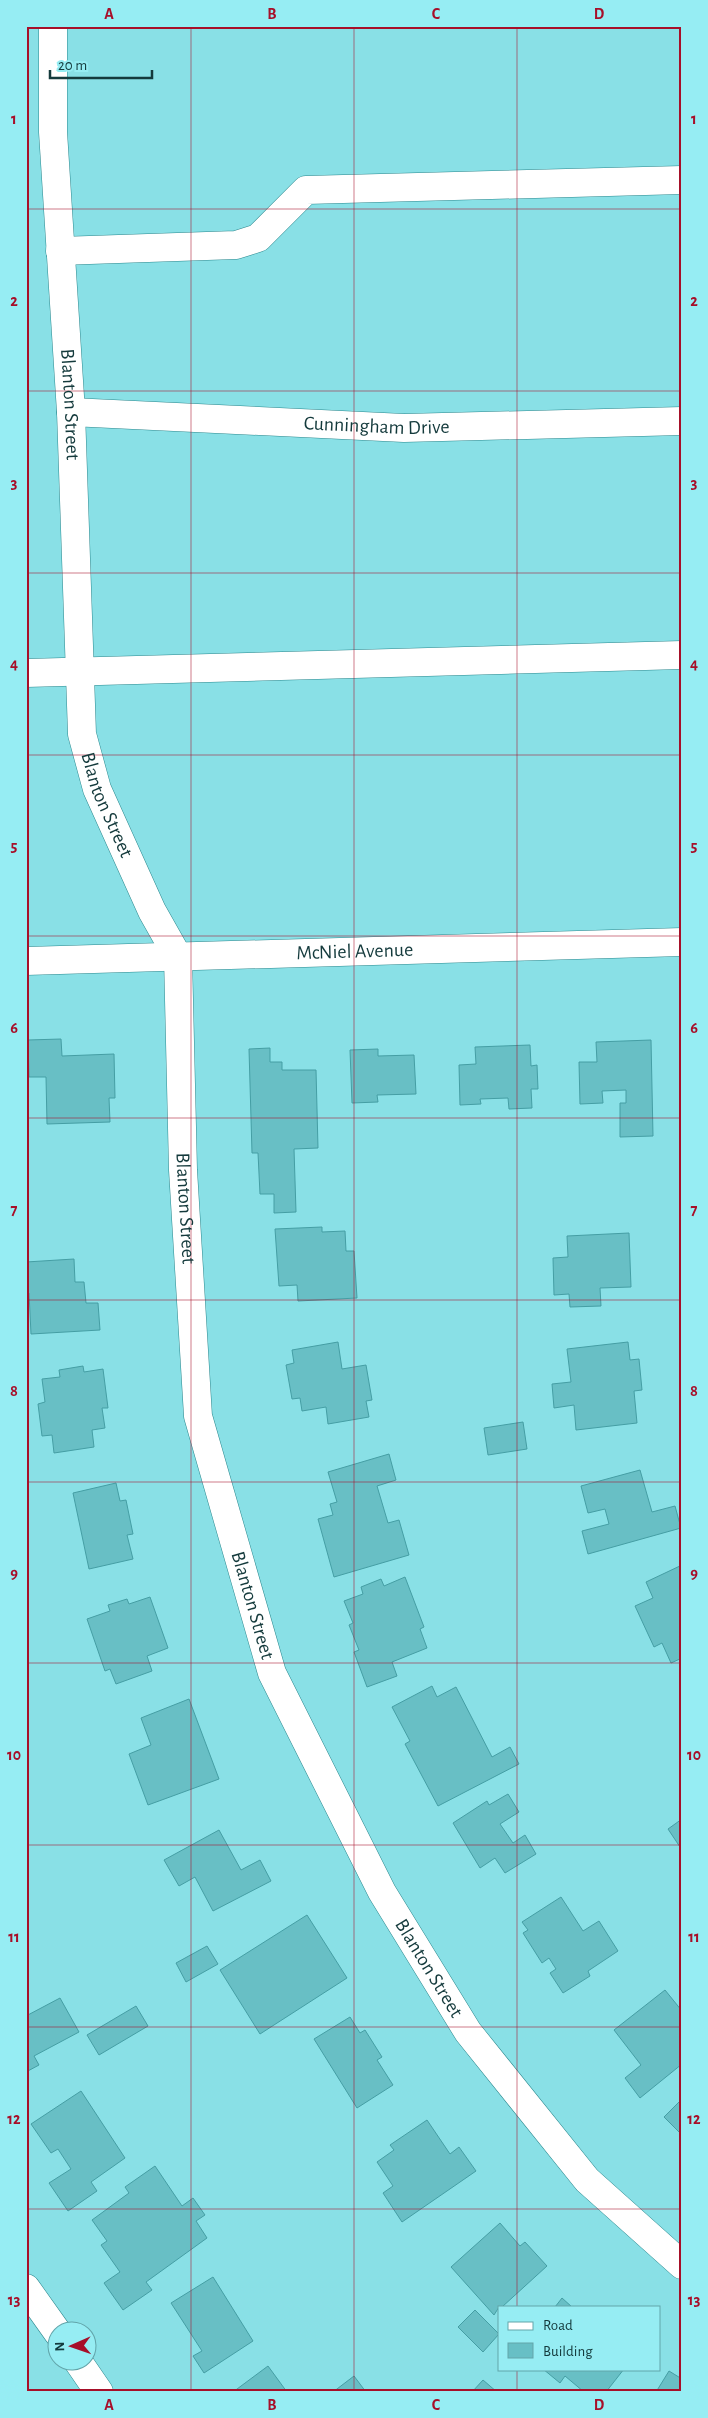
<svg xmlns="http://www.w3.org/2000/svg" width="708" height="2418" font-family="'Alegreya Sans',sans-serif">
<rect width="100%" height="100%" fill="#89e0e6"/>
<g fill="#68bfc5" stroke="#459ea4">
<path d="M61 1039 62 1056 114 1054 115 1098H109L110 1122 47 1124 46 1077H29L28 1040Z"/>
<path d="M651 1040 653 1136 620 1137V1103H626V1090L602 1091 603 1103 580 1104 579 1062H597L596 1042Z"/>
<path d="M530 1045 531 1066 537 1065 538 1089H531L532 1108 509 1109 508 1098 480 1099 481 1104 460 1105 459 1065 476 1064 475 1047Z"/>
<path d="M270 1048V1062H282V1070H316L318 1148 294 1149 296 1212 274 1213V1194H260L258 1153H252L249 1049Z"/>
<path d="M378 1049V1056L414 1055 416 1094 377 1095 378 1102 352 1103 350 1050Z"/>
<path d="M322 1227V1232L345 1231 346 1251H354L357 1298 298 1301 297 1285 279 1286 275 1229Z"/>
<path d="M629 1233 631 1287 600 1288 601 1306 570 1307 569 1294 554 1295 553 1258 568 1257 567 1236Z"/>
<path d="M74 1259 75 1282H84L86 1303H98L100 1330 31 1334 29 1293H26V1262Z"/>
<path d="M338 1342 342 1369 366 1365 372 1400 366 1401 369 1417 328 1424 326 1407 302 1411 300 1398 292 1399 286 1365 294 1363 292 1350Z"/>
<path d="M628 1342 630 1360 639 1359 642 1390 634 1391 637 1423 576 1430 574 1405 554 1408 552 1384 571 1382 567 1349Z"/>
<path d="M83 1366 84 1372 103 1369 108 1408H102L105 1428 92 1430 94 1447 54 1453 52 1435 42 1436 38 1404 45 1402 42 1379 60 1377 59 1370Z"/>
<path d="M523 1422 527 1449 488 1455 484 1428Z"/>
<path d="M389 1454 396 1480 377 1486 388 1523 399 1520 409 1555 334 1577 318 1519 333 1515 330 1504 337 1502 328 1472Z"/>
<path d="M640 1470 652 1512 675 1506 681 1528 588 1554 582 1531 609 1524 605 1509 588 1513 581 1486Z"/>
<path d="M116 1483 120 1501 126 1500 133 1534 127 1535 133 1559 89 1569 73 1493Z"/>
<path d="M682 1565V1658L671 1663 662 1643 654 1647 635 1606 653 1598 646 1582Z"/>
<path d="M405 1577 424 1627 420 1629 427 1648 392 1662 397 1676 367 1687 354 1652 359 1650 349 1625 353 1623 344 1601 363 1594 361 1587 381 1579 384 1586Z"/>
<path d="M150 1597 168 1648 147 1656 152 1671 116 1684 110 1669 105 1671 87 1619 110 1611 108 1605 127 1599 129 1604Z"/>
<path d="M432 1686 437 1697 456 1687 492 1757 510 1747 519 1764 438 1806 405 1744 410 1741 392 1707Z"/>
<path d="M189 1699 219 1779 148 1805 129 1754 151 1745 141 1718Z"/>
<path d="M508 1794 519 1812 500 1824 513 1843 525 1835 536 1854 505 1873 495 1858 480 1868 453 1823 487 1801 489 1805Z"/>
<path d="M682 1819V1850L668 1829Z"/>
<path d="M219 1830 241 1870 260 1860 271 1881 213 1911 195 1877 179 1886 164 1860Z"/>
<path d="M561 1897 583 1931 599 1921 618 1951 588 1971 590 1976 563 1993 550 1973 556 1969 549 1958 542 1963 523 1933 528 1930 522 1922Z"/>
<path d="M307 1915 347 1978 260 2034 220 1970Z"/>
<path d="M207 1946 218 1964 186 1982 176 1963Z"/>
<path d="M665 1990 682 2011V2064L640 2098 625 2078 641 2065 614 2030Z"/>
<path d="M60 1998 79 2032 34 2056 39 2065 26 2072V2016Z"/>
<path d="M136 2006 148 2026 99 2055 87 2035Z"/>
<path d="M350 2017 360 2033 365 2030 382 2057 377 2060 393 2085 357 2108 314 2039Z"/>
<path d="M81 2091 125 2158 91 2182 97 2191 68 2211 49 2183 71 2169 58 2149 51 2153 31 2124Z"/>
<path d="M682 2099V2135L664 2117Z"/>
<path d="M427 2120 450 2154 459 2147 476 2171 402 2222 383 2193 393 2186 377 2162 394 2150 390 2145Z"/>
<path d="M155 2166 182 2206 193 2198 205 2215 196 2221 207 2238 146 2282 152 2290 123 2310 104 2283 120 2272 101 2245 107 2241 92 2220 129 2193 125 2187Z"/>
<path d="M500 2223 520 2246 525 2242 547 2266 502 2307H499L494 2315 451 2267Z"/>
<path d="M213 2277 253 2341 204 2373 193 2356 202 2351 171 2303Z"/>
<path d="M562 2298 572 2307H555Z"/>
<path d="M475 2310 499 2334 483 2352 458 2327Z"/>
<path d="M268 2366 287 2392H233Z"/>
<path d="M543 2369H624L606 2392H584L565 2376 560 2383Z"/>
<path d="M669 2371 682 2379V2392H656Z"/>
<path d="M354 2376 366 2392H333Z"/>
<path d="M483 2380 497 2392H472Z"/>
</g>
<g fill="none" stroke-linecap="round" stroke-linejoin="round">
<defs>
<g id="minor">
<path id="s1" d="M53 26V132L71 412 82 734 97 789 152 911 178 957 183 1170 198 1416 272 1673 382 1892 468 2032 587 2180 682 2265"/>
<path d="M60 251 236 245 258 238 306 190 682 180"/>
<path id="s2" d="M71 412 404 428 682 421"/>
<path d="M26 673 682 655"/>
<path id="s3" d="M26 961 682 942"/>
<path d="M26 2288 58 2333"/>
<path d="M77 2360 99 2392"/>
</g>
</defs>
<use href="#minor" stroke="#2b888e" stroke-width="29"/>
<use href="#minor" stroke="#fff" stroke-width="28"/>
</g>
<path fill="none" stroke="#a70f29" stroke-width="1" stroke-opacity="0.55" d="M191 26V2392M354 26V2392M517 26V2307M26 209H682M26 391H682M26 573H682M26 755H682M26 936H682M26 1118H682M26 1300H682M26 1482H682M26 1663H682M26 1845H682M26 2027H682M26 2209H682M517 2369V2392"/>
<g text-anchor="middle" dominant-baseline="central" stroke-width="4" stroke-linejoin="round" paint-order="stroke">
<g font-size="20" fill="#143a3c" stroke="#96edf3">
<text stroke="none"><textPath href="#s1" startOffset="379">Blanton Street</textPath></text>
<text stroke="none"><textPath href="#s2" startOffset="306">Cunningham Drive</textPath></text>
<text stroke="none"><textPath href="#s1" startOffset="784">Blanton Street</textPath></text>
<text stroke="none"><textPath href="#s3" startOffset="329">McNiel Avenue</textPath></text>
<text stroke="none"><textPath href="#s1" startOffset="1204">Blanton Street</textPath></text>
<text stroke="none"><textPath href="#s1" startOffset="1609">Blanton Street</textPath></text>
<text stroke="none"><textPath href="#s1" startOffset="2014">Blanton Street</textPath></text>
</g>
</g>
<rect width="708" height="2418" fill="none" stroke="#96edf3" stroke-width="55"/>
<rect x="498" y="2306" width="162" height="65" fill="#96edf3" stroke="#62a5aa"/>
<rect x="508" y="2322" width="25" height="8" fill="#ffffff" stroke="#62a5aa"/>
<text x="543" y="2330" font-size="15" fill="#143a3c">Road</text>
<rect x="508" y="2343" width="25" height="15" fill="#68bfc5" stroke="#62a5aa"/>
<text x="543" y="2356" font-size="15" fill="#143a3c">Building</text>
<g transform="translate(72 2346) rotate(268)"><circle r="24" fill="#96edf3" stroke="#62a5aa"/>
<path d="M0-4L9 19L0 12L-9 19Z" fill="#a70f29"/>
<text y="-8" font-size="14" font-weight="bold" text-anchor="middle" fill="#143a3c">N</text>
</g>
<path d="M50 70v8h102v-8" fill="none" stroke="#143a3c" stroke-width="2.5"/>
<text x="58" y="70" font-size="15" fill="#143a3c" stroke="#96edf3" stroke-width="4" paint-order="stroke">20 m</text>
<rect x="28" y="28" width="652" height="2362" fill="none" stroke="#a70f29" stroke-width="2"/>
<g font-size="16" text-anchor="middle" font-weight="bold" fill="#a70f29">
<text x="109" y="19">A</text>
<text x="272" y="19">B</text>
<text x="436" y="19">C</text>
<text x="599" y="19">D</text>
<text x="14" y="124">1</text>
<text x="694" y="124">1</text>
<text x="14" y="306">2</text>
<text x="694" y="306">2</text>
<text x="14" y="488">3</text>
<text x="694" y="488">3</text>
<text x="14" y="669">4</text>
<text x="694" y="669">4</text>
<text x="14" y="851">5</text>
<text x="694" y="851">5</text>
<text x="14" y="1033">6</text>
<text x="694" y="1033">6</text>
<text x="14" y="1215">7</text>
<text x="694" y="1215">7</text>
<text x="14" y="1396">8</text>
<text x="694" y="1396">8</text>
<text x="14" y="1578">9</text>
<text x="694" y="1578">9</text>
<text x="14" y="1760">10</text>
<text x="694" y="1760">10</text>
<text x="14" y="1942">11</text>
<text x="694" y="1942">11</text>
<text x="14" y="2124">12</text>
<text x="694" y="2124">12</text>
<text x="14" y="2305">13</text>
<text x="694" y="2305">13</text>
<text x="109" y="2410">A</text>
<text x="272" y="2410">B</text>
<text x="436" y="2410">C</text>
<text x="599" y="2410">D</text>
</g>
</svg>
